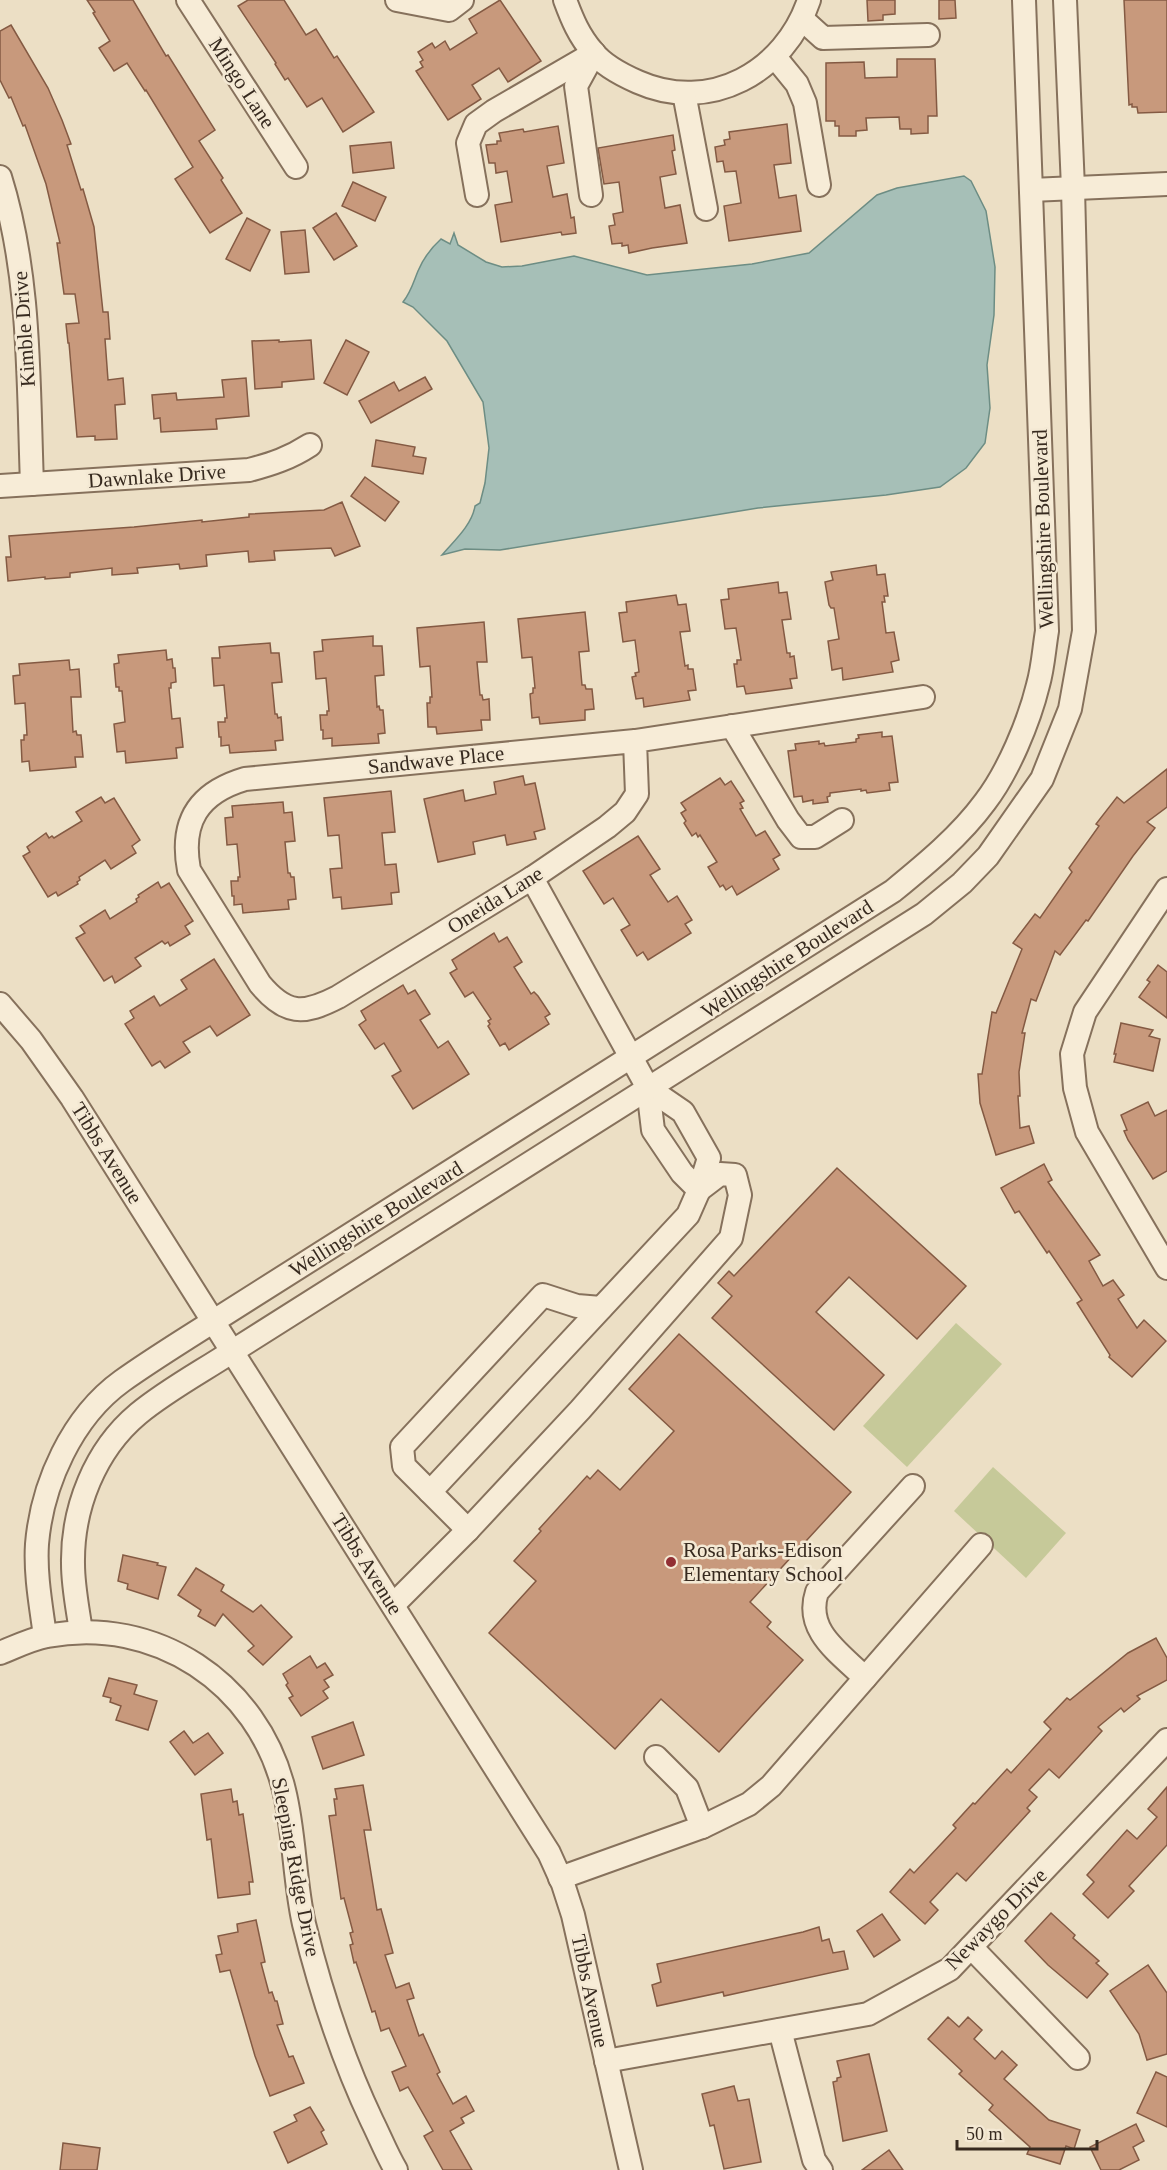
<svg xmlns="http://www.w3.org/2000/svg" width="1167" height="2170" font-family="'Times New Roman',serif">
<rect width="100%" height="100%" fill="#ecdfc5"/>
<g fill="#c6c999">
<path d="M956 1323 1002 1364 907 1467 863 1426Z"/>
<path d="M993 1467 1066 1533 1026 1578 954 1511Z"/>
</g>
<path fill="#a6bfb7" stroke="#6d8d84" stroke-width="1.5" d="M964 176 971 181 986 211 995 267 994 315 987 365 990 408 985 443 966 468 940 487 886 495 758 508 500 550 465 549 442 555C454 541 472 525 475 506L480 503 485 483 489 448 483 402 447 341 413 307 403 302C411 292 413 283 418 271 423 259 431 248 441 239L450 244 454 233 458 245 486 262 502 267 522 266 574 256 647 275 752 264 809 253 877 195 897 188Z"/>
<g fill="#c8997c" stroke="#845a43" stroke-width="1.5">
<path d="M87 0H133L166 56 168 55 215 130 199 141 223 178 221 180 242 213 210 233 175 179 193 167 146 90 145 91 127 63 114 71 99 48 110 41 93 13 95 12Z"/>
<path d="M248 0H284L306 35 316 29 334 58 337 56 374 112 343 132 322 98 307 107 288 78 285 80 275 64 276 63 238 6Z"/>
<path d="M500 0 541 61 508 82 499 68 472 85 481 99 448 120 416 71 423 67 420 62 423 60 418 52 432 43 435 48 445 41 450 50 477 33 469 19Z"/>
<path d="M867 0H895V14L883 15V20L868 21Z"/>
<path d="M939 0H955L956 18 939 19Z"/>
<path d="M1124 0H1167V112L1138 113 1137 107H1132V104L1129 105Z"/>
<path d="M11 25 48 88 62 120 71 144 67 145 81 190 83 189 94 227 103 312H108L110 339H105L108 380 123 378 125 404 115 405 117 439 95 440V436L77 437 69 343H68L66 324 79 323 75 294H64L57 243H60L46 184 25 125 23 126 11 97 9 98 0 80V31Z"/>
<path d="M897 59H935L937 116H928V133L911 134V129H900L899 117 866 118 867 130 856 131V136H839V126H835V121H826V63L864 62 865 78 897 77Z"/>
<path d="M787 124 791 163 774 165 779 198 796 195 801 231 729 241 724 206 741 203 736 171 725 172 723 161 717 162 715 147 725 145 724 140 730 139 729 132Z"/>
<path d="M558 126 564 163 547 166 553 197 567 194 571 218 574 217 576 233 562 235 561 232 501 242 495 205 512 202 507 171 496 173 495 163H489L486 145 497 144V141H501L499 133 523 129 524 132Z"/>
<path d="M673 135 675 150 672 151 676 174 660 177 665 208 680 205 687 243 652 248 629 253 628 245 622 246V243L612 244 609 226 615 225 613 214 623 212 619 182 604 184 598 148Z"/>
<path d="M391 142 394 168 353 173 350 146Z"/>
<path d="M353 182 386 197 375 221 342 206Z"/>
<path d="M336 213 357 246 334 260 313 228Z"/>
<path d="M247 218 270 230 250 271 226 259Z"/>
<path d="M305 230 309 272 285 274 281 232Z"/>
<path d="M279 340V342L311 340 314 379 282 382V387L255 389 252 341Z"/>
<path d="M346 340 369 352 347 395 324 383Z"/>
<path d="M425 377 432 389 371 423 359 401 394 382 399 391Z"/>
<path d="M246 378 249 416 216 419 217 429 161 432 160 418 154 419 152 395 176 393 177 400 224 397 222 380Z"/>
<path d="M376 440 415 447 413 456 426 458 423 474 372 466Z"/>
<path d="M365 477 399 502 385 521 351 496Z"/>
<path d="M342 502 360 546 335 556 331 548 274 551 275 560 249 562 248 551 206 555 207 566 180 569 179 564 137 568 138 573 112 575V568L70 573V577L45 579V577L8 581 6 557H11L9 536 134 527 202 520V522L249 517V514L324 510Z"/>
<path d="M876 565 877 575 885 574 888 596H884L885 602H882L886 633 894 632 899 660 891 662 893 672 843 680 842 668 832 670 828 641 839 639 834 608H831L829 605 825 582 833 580 831 572Z"/>
<path d="M778 582 779 593 787 592 791 619 782 620 787 653H790V657L794 656 797 678 790 679 792 688 746 694 744 686 737 687 734 664H737V660H741L736 628 725 629 721 600 729 599 728 589Z"/>
<path d="M676 595 678 605 686 604 690 631 680 632 685 666 688 665V669H693L696 690 688 691 690 700 644 707 643 698 636 699 632 677 636 676 635 673 639 672 635 640 623 642 619 613 627 612 626 602Z"/>
<path d="M585 612 589 651 579 652 582 685H585L586 689H592L594 709 585 710V720L540 724 539 717 532 718 530 694 533 693V688H535L532 657 522 658 518 619Z"/>
<path d="M484 622 487 662H477L480 695H482L483 700 489 699 490 720H481L482 730 437 734 436 727H428L427 703H430V697H432L430 666 420 667 417 628Z"/>
<path d="M373 636V646H382L384 675 375 676 377 707 379 706 380 710H383L385 733 378 734 379 743 332 746V738L323 739V730H321L320 715H327V711H329L326 678 316 679 314 652 323 651 322 640Z"/>
<path d="M270 643 271 653H279L282 682 272 683 275 714H277L278 718 281 717 283 740 275 741 276 750 230 753 229 745 221 746V737H219L218 722H225V718H227L224 685 214 686 212 658H220L219 647Z"/>
<path d="M166 650 167 660 172 659 173 668H175L176 682 171 683V688H169L172 719 180 718 183 747 176 748 177 758 126 763 125 751 117 752 114 724 125 722 122 691H119V687H116L114 664 119 663 118 655Z"/>
<path d="M69 660 70 670 79 669 81 697H71L73 732 76 731 77 735H81L83 757H75L76 767 30 771 29 761 22 762 21 740H24V735H27L25 703 15 704 13 676 20 675 19 664Z"/>
<path d="M882 732V737L892 736 898 782 889 783 890 790 867 793 866 790 861 791V789L830 793V796L827 797 828 802 813 804V800L803 802 802 796 794 797 788 751 796 750 795 744 819 741V744L824 743 825 746 856 742V739L859 738 858 735Z"/>
<path d="M1167 769V807L1147 822 1155 828 1133 856 1088 921 1086 920 1060 955 1055 951 1036 1001 1031 999 1022 1033H1025L1019 1072 1020 1096H1018L1020 1128 1029 1126 1034 1143 996 1155 980 1103 978 1074H982L992 1012 996 1013 1022 949 1013 943 1035 914 1040 918 1072 872 1069 868 1099 826 1096 824 1117 797 1124 803Z"/>
<path d="M523 776 525 785 535 783 545 829 534 832 536 839 507 845 505 835 473 842 475 854 438 862 424 799 463 790 465 801 496 794 494 782Z"/>
<path d="M720 778 725 785 731 781 744 801 740 803 743 808 740 809 756 836 765 831 780 855 773 859 779 869 737 895 732 886 726 890 723 885 720 887 708 867 717 862 700 835 698 837 696 833 692 836 684 823 686 821 681 813 686 810 681 803Z"/>
<path d="M391 791 395 832 382 833 385 865 396 864 399 892 391 893 392 904 342 909 341 897 333 898 330 869 342 868 339 835 328 836 324 798Z"/>
<path d="M101 797 105 803 114 798 140 840 132 846 136 853 111 869 105 860 79 877 80 880 77 882 78 884 58 896 56 892 48 897 23 856 30 852 27 847 46 833 49 838 52 836 54 838 82 821 76 812Z"/>
<path d="M283 802 284 813 292 812 295 841 285 842 288 873H290L291 877H294L296 899 288 900 289 909 243 913 242 904 234 905V896H232L231 881H238V877H240L237 844 227 845 225 818 233 817 232 806Z"/>
<path d="M638 836 660 869 650 875 668 902 677 896 692 920 685 924 691 933 648 960 643 952 637 956 621 930 630 925 613 898 604 904 583 871Z"/>
<path d="M158 882 161 888 169 883 193 921 185 926 190 934 170 946 168 942 165 944 162 941 135 958 141 966 115 983 112 976 104 981 76 938 85 933 80 926 105 910 110 919 137 902 136 899 139 897 138 895Z"/>
<path d="M494 933 499 942 507 937 522 962 514 967 531 994 534 992 538 996 550 1014 545 1017 549 1024 509 1050 505 1043 500 1046 488 1026 490 1024 488 1021 491 1019 473 992 465 997 450 973 457 969 452 960Z"/>
<path d="M214 959 250 1015 217 1036 210 1026 183 1042 190 1052 165 1068 160 1061 152 1066 125 1024 134 1018 130 1011 154 996 160 1006 187 989 181 980Z"/>
<path d="M1158 965 1167 972V1018L1139 997 1150 982 1147 980Z"/>
<path d="M403 985 408 994 415 990 430 1014 420 1020 438 1048 448 1041 469 1074 413 1109 392 1076 401 1071 384 1043 375 1049 359 1025 366 1020 361 1011Z"/>
<path d="M1121 1023 1153 1030 1149 1036 1160 1039 1153 1071 1114 1062 1116 1054H1114Z"/>
<path d="M1148 1102 1155 1116 1167 1110V1171L1153 1179 1128 1140 1124 1131 1127 1130 1121 1115Z"/>
<path d="M1044 1164 1052 1180 1048 1182 1100 1255 1089 1261 1103 1286 1113 1280 1124 1295 1118 1299 1137 1328 1144 1320 1166 1341 1132 1377 1109 1357 1110 1355 1077 1303 1082 1300 1049 1251 1047 1253 1019 1211 1015 1213 1001 1188Z"/>
<path d="M837 1168 966 1286 917 1339 849 1277 816 1312 884 1375 834 1430 712 1318 732 1296 718 1283 729 1271 734 1276Z"/>
<path d="M679 1334 851 1492 750 1602 771 1622 767 1627 803 1660 719 1752 661 1699 615 1749 489 1633 536 1581 514 1561 541 1531 539 1529 587 1476 590 1479 598 1470 620 1490 674 1431 629 1389Z"/>
<path d="M123 1555 158 1563 157 1565 166 1567 158 1599 127 1589 128 1584 118 1581Z"/>
<path d="M196 1568 224 1585 221 1591 253 1612 261 1605 292 1637 263 1665 248 1651 254 1646 223 1614 215 1626 198 1616 201 1610 178 1595Z"/>
<path d="M1156 1638 1167 1658V1680L1137 1696 1140 1699 1124 1712 1121 1708 1098 1727 1102 1731 1059 1778 1049 1769 1029 1790 1037 1797 1027 1808 1030 1811 966 1881 957 1873 930 1902 938 1910 925 1924 890 1892 910 1869 914 1873 956 1828 953 1825 973 1803 975 1804 1007 1769 1011 1773 1051 1729 1044 1722 1067 1698 1070 1700 1128 1653Z"/>
<path d="M310 1656 317 1668 325 1663 333 1675 324 1680 329 1687 323 1691 328 1698 301 1716 289 1698 293 1696 286 1685 288 1683 283 1674Z"/>
<path d="M109 1678 137 1685 134 1694 157 1701 148 1730 116 1720 121 1706 110 1702 111 1698 103 1696Z"/>
<path d="M353 1722 364 1755 323 1769 312 1737Z"/>
<path d="M184 1731 193 1743 208 1733 223 1753 195 1775 170 1742Z"/>
<path d="M363 1785 371 1830H364L377 1910 381 1909 393 1953 385 1955 396 1988 409 1983 414 1998 407 2000 419 2036 423 2034 440 2072 437 2074 453 2104 466 2096 474 2111 461 2118 464 2123 450 2131 472 2170H443L424 2136 433 2131 408 2087 400 2091 392 2072 406 2066 389 2028 381 2031 375 2011 372 2012 356 1962 354 1963 350 1945 353 1944 350 1933 353 1932 344 1898 341 1899 329 1816 336 1815 334 1799H337L335 1789Z"/>
<path d="M1167 1787V1845L1129 1886 1134 1891 1108 1918 1083 1894 1094 1882 1087 1875 1127 1830 1137 1839 1157 1817 1148 1809Z"/>
<path d="M231 1789 233 1802 237 1801 239 1815 243 1814 253 1882H249L250 1894 218 1898 211 1839 207 1840 201 1794Z"/>
<path d="M1051 1913 1075 1935 1073 1938 1099 1961 1096 1963 1108 1974 1087 1998 1048 1965 1025 1941Z"/>
<path d="M882 1914 900 1940 874 1957 857 1931Z"/>
<path d="M256 1920 265 1962 261 1963 269 1993 272 1992 275 2001H277L283 2024 277 2025 289 2057 293 2056 304 2083 270 2096 255 2056 230 1970 220 1972 216 1955 222 1954 218 1936 238 1932 237 1924Z"/>
<path d="M819 1927 822 1941 829 1939 833 1953 844 1951 848 1969 724 1996 723 1992 657 2006 652 1985 661 1982 657 1964 803 1932Z"/>
<path d="M1148 1965 1167 1993V2054L1147 2060 1139 2034 1110 1991Z"/>
<path d="M948 2017 959 2027 968 2017 982 2030 974 2039 995 2059 1002 2051 1017 2065 1004 2079 1049 2120 1080 2130 1074 2149 1066 2146 1060 2164 1027 2154 1030 2147 989 2110 993 2105 959 2074 962 2071 928 2039Z"/>
<path d="M869 2054 887 2131 843 2141 833 2082 837 2081V2078L841 2077 837 2061Z"/>
<path d="M1156 2072 1167 2077V2127L1137 2113Z"/>
<path d="M734 2086 738 2101 749 2099 761 2162 724 2169 714 2125 710 2126 702 2094Z"/>
<path d="M310 2107 324 2130 321 2132 327 2144 288 2163 274 2132 297 2121 294 2115Z"/>
<path d="M1136 2124 1144 2141 1133 2147 1139 2160 1119 2170H1101L1090 2147Z"/>
<path d="M63 2143 100 2148 97 2170H60Z"/>
<path d="M889 2150 903 2170H862Z"/>
</g>
<g fill="none" stroke-linecap="round" stroke-linejoin="round">
<defs>
<g id="minor">
<path d="M188 0 296 167"/>
<path d="M397 0 449 10 462 0"/>
<path d="M565 0C572 19 579 36 593 52 604 66 622 75 638 82 710 114 785 72 809 0"/>
<path d="M802 19 823 38 928 35"/>
<path d="M775 57 797 84 805 103 819 185"/>
<path d="M684 93 706 209"/>
<path d="M0 177C31 276 28 381 32 484"/>
<path d="M1031 190 1167 184"/>
<path d="M477 195 468 143 476 124 494 111 594 53"/>
<path d="M591 195 576 86 593 55"/>
<path d="M0 486 249 470C272 464 290 458 310 445"/>
<path d="M732 726 788 820 801 837H815L842 820"/>
<path d="M635 741 637 794 625 812 607 827 532 878 338 997C303 1015 286 1015 260 984L189 870C180 822 198 793 245 779L635 741 923 697"/>
<path d="M532 878 648 1088 653 1130 682 1173 699 1190"/>
<path d="M1167 889 1085 1012 1072 1054 1075 1088 1087 1132 1167 1268"/>
<path d="M0 1004 31 1040 72 1098 549 1853 563 1884 573 1915 631 2170"/>
<path d="M430 1492 688 1215 699 1190 709 1158 683 1112 648 1088"/>
<path d="M468 1530 404 1466 402 1447 543 1295 577 1306 601 1308"/>
<path d="M393 1605 468 1530 580 1410 731 1238 740 1195 735 1175 720 1174 699 1190"/>
<path d="M81 1632C78 1610 73 1587 73 1564 72 1508 95 1450 138 1414 167 1390 201 1372 233 1351L924 914 962 883 988 856 1042 779 1070 709 1084 631 1073 188 1065 0"/>
<path d="M45 1636C41 1606 35 1574 37 1544 42 1484 72 1417 122 1381 143 1366 165 1352 187 1338L893 891C926 864 960 836 985 802 1008 772 1029 722 1038 685 1043 668 1044 649 1047 631L1024 0"/>
<path d="M0 1653C15 1647 31 1639 47 1636 155 1615 258 1683 284 1790 295 1834 294 1880 304 1924 321 1993 342 2058 372 2121 380 2137 387 2155 396 2170"/>
<path d="M865 1678C840 1653 804 1631 817 1592L913 1486"/>
<path d="M702 1827 749 1804 771 1786 981 1545"/>
<path d="M560 1878 702 1827 687 1788 656 1757"/>
<path d="M971 1947 1078 2058"/>
<path d="M780 2030 814 2160 821 2170"/>
<path d="M606 2061 868 2014 950 1969 1167 1740"/>
</g>
</defs>
<use href="#minor" stroke="#86715c" stroke-width="26"/>
<use href="#minor" stroke="#f7ecd7" stroke-width="22"/>
</g>
<circle fill="#922f33" stroke="#f4e9d4" stroke-width="2" cx="671" cy="1562" r="6"/>
<g text-anchor="middle" dominant-baseline="central" stroke-width="5" stroke-linejoin="round" paint-order="stroke">
<g font-size="21" fill="#372a1f" stroke="#f4e9d4">
<text transform="translate(242 83) rotate(57)">Mingo Lane</text>
<text transform="translate(24 329) rotate(-94)">Kimble Drive</text>
<text transform="translate(157 476) rotate(-4)">Dawnlake Drive</text>
<text transform="translate(1043 529) rotate(-92)">Wellingshire Boulevard</text>
<text transform="translate(436 760) rotate(-6)">Sandwave Place</text>
<text transform="translate(495 900) rotate(-32)">Oneida Lane</text>
<text transform="translate(787 959) rotate(-33)">Wellingshire Boulevard</text>
<text transform="translate(107 1153) rotate(58)">Tibbs Avenue</text>
<text transform="translate(376 1219) rotate(-32)">Wellingshire Boulevard</text>
<text transform="translate(367 1564) rotate(58)">Tibbs Avenue</text>
<text transform="translate(296 1867) rotate(79)">Sleeping Ridge Drive</text>
<text transform="translate(996 1919) rotate(-45)">Newaygo Drive</text>
<text transform="translate(590 1991) rotate(78)">Tibbs Avenue</text>
</g>
<g font-size="21" fill="#372a1f" stroke="#f4e9d4" text-anchor="start">
<text x="683" y="1550">Rosa Parks-Edison<tspan x="683" dy="24">Elementary School</tspan></text>
</g>
</g>
<path d="M957 2140v9h140v-9" fill="none" stroke="#372a1f" stroke-width="3"/>
<text x="966" y="2140" font-size="18" fill="#372a1f" stroke="#f4e9d4" stroke-width="4.5" paint-order="stroke">50 m</text>
</svg>
